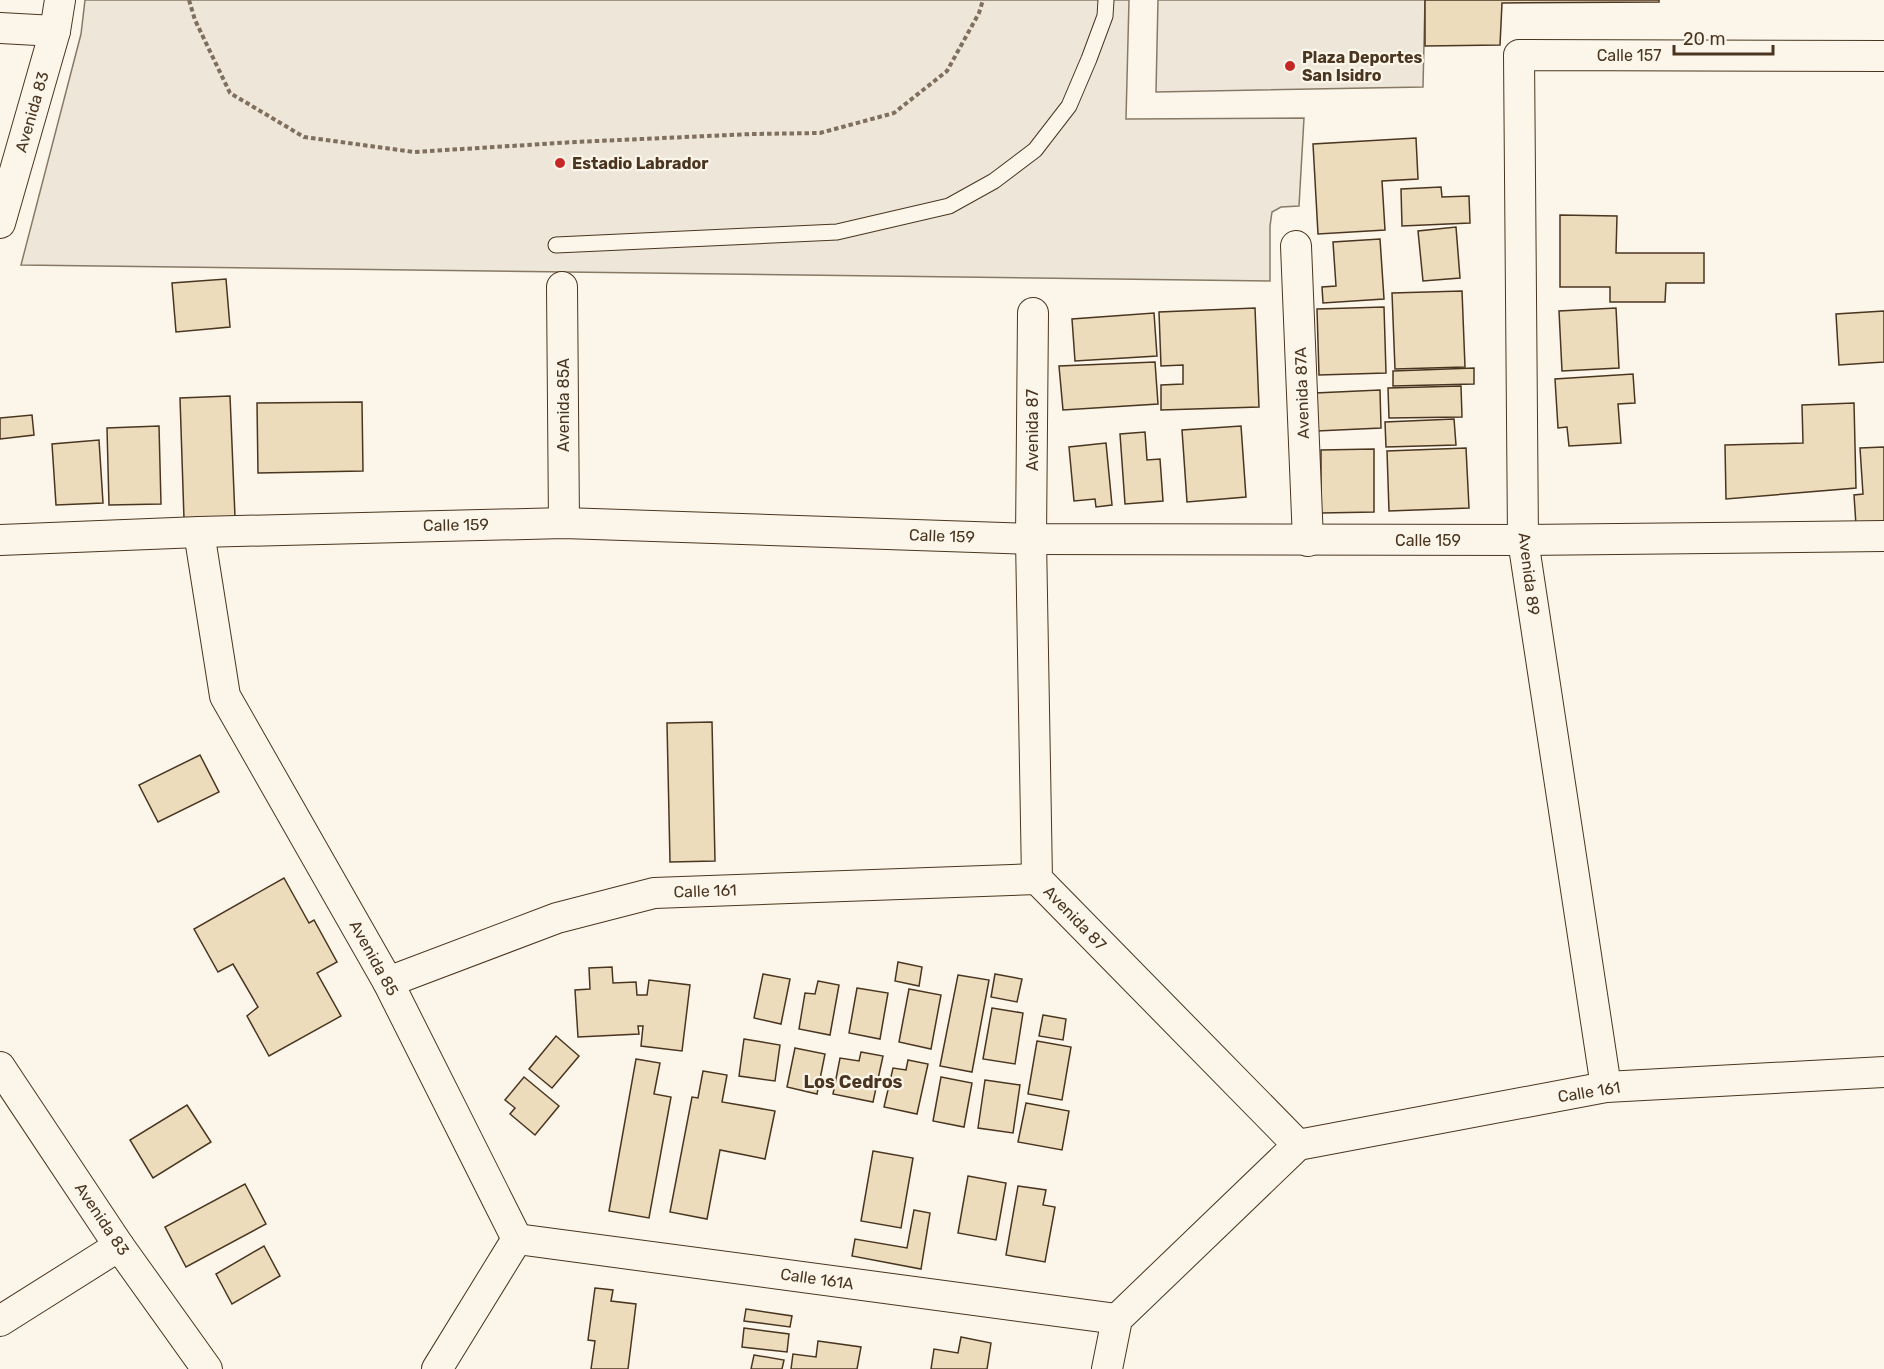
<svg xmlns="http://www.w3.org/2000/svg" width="1884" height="1369" font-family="Rubik,sans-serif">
<rect width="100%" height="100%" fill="#fbf6e9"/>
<g fill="#ede6d9" stroke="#887966" stroke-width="1.5">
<path d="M85 0H1129L1126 119 1304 118 1299 206 1281 207 1272 212 1270 226V281L21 265 81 34Z"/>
<path d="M1158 0H1425L1423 87 1156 92Z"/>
</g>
<g fill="#ecdcbc" stroke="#4a3520" stroke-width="1.5">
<path d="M1425 0H1659V2L1502 3 1500 45 1425 46Z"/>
<path d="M1416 138 1418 179 1382 181 1385 230 1318 234 1313 144Z"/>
<path d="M1441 187 1442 197 1469 196 1470 223 1402 226 1401 189Z"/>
<path d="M1560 215 1617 216 1616 253H1704V283H1666L1665 302H1610V287H1560Z"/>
<path d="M1456 227 1460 278 1423 281 1418 231Z"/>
<path d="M1380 239 1384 299 1323 303 1322 287 1336 286 1333 242Z"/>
<path d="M226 279 230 327 176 332 172 283Z"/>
<path d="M1462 291 1465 367 1395 369 1392 293Z"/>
<path d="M1384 307 1386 373 1319 375 1317 309Z"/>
<path d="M1255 308 1259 407 1161 410V385L1183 384V365L1161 366 1159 312Z"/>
<path d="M1616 308 1619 368 1562 371 1559 311Z"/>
<path d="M1884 311V362L1839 365 1836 314Z"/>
<path d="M1154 313 1157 356 1075 361 1072 319Z"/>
<path d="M1155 362 1158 404 1063 410 1059 366Z"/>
<path d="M1474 368V384L1393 386V371Z"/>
<path d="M1633 374 1635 403 1618 404 1621 443 1569 446 1567 427 1558 428 1555 379Z"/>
<path d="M1461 386 1462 417 1389 418 1388 388Z"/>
<path d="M1380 390 1381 428 1317 431 1315 393Z"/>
<path d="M230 396 235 517 184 519 180 398Z"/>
<path d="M362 402 363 471 258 473 257 403Z"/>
<path d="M1854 403 1856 488 1726 499 1725 445 1803 443 1802 405Z"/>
<path d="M32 415 34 435 0 439V418Z"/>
<path d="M1454 419 1456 445 1386 447 1385 422Z"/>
<path d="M159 426 161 504 109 505 107 428Z"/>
<path d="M1241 426 1246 497 1187 502 1182 430Z"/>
<path d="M1145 432 1147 460 1160 459 1163 501 1125 504 1120 434Z"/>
<path d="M99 440 103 503 56 505 52 444Z"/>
<path d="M1106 443 1112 505 1096 507 1095 499 1074 501 1069 447Z"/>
<path d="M1884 447V522L1856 525 1854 495 1863 494 1860 448Z"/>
<path d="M1466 448 1469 508 1389 511 1387 451Z"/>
<path d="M1374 449V512L1321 513V450Z"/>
<path d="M712 722 715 861 670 862 667 723Z"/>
<path d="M200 755 219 792 158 822 139 785Z"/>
<path d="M284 878 309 923 314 920 337 962 317 973 341 1016 269 1056 247 1016 258 1007 233 964 218 972 194 929Z"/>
<path d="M898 962 922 967 919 986 895 981Z"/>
<path d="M612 967 613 983 636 982 637 995H647L649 980 690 985 682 1051 641 1046 643 1026H638L639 1034 578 1037 575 990 590 989 589 968Z"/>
<path d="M763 974 790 979 781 1024 754 1018Z"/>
<path d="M995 974 1022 979 1017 1002 991 997Z"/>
<path d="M958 975 989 980 972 1072 940 1066Z"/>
<path d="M818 981 839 985 830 1035 799 1029 805 993 815 994Z"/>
<path d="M857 988 888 993 880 1039 849 1033Z"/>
<path d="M909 989 941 995 931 1049 899 1042Z"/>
<path d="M992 1008 1023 1013 1015 1064 983 1059Z"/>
<path d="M1043 1015 1066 1019 1063 1040 1039 1036Z"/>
<path d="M556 1036 579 1056 552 1088 529 1069Z"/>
<path d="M744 1039 780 1045 775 1081 739 1076Z"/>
<path d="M1037 1041 1071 1047 1062 1100 1028 1094Z"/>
<path d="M795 1048 825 1054 817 1094 787 1087Z"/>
<path d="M861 1052 883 1056 873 1102 833 1094 840 1058 859 1061Z"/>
<path d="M636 1059 660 1063 654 1094 671 1097 649 1218 609 1211Z"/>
<path d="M908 1060 928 1064 917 1114 884 1107 893 1068 906 1070Z"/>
<path d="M703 1071 727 1075 722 1102 775 1111 765 1159 720 1150 707 1219 670 1212 692 1097 698 1098Z"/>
<path d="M524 1077 559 1106 535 1135 510 1114 515 1108 505 1100Z"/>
<path d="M941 1077 972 1083 964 1127 933 1121Z"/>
<path d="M985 1080 1020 1085 1013 1133 978 1128Z"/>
<path d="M1026 1103 1069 1111 1062 1150 1018 1142Z"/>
<path d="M187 1105 211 1142 153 1178 130 1140Z"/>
<path d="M873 1151 913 1158 901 1228 861 1221Z"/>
<path d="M968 1176 1006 1183 996 1240 958 1233Z"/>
<path d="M245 1184 266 1224 186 1267 165 1227Z"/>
<path d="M1018 1186 1046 1190 1043 1205 1055 1207 1045 1262 1006 1255Z"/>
<path d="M914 1210 930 1213 921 1269 852 1256 855 1239 907 1248Z"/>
<path d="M264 1246 280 1276 232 1304 216 1274Z"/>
<path d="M595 1288 613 1290 611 1301 636 1304 628 1369H591L595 1341 588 1340Z"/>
<path d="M746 1309 792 1316 790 1327 744 1321Z"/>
<path d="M744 1328 789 1334 787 1352 742 1347Z"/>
<path d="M961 1337 991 1343 987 1369H931L934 1349 958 1353Z"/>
<path d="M818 1341 861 1347 857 1369H791L793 1354 816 1357Z"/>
<path d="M754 1355 784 1360 782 1369H751Z"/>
</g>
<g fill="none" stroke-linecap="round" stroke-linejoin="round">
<defs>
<path id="service" d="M556 245 837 232 949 206 994 181 1035 150 1069 106 1089 59 1105 16 1106 0"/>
<g id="minor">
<path d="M0 28 55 31"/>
<path d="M0 223 55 31 60 0"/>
<path d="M1296 246 1308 541"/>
<path d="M562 287 564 523"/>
<path d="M1033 313 1031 539 1037 879 1298 1145"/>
<path d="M199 532 225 696 388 982 517 1239"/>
<path d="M0 540 199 532 564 523 1031 539 1523 540 1884 536"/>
<path d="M388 982 557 918 654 893 1037 879"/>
<path d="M0 1067 119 1246 207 1369"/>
<path d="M1606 1087 1523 540 1519 55 1884 56"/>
<path d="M1298 1145 1606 1087 1884 1072"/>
<path d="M517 1239 1117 1319"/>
<path d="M0 1321 119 1246"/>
<path d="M437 1369 517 1239"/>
<path d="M1107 1369 1117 1319 1298 1145"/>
</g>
</defs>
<use href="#service" stroke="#4a3520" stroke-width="17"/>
<use href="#minor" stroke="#4a3520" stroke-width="32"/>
<path stroke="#7f6f5c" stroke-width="4" stroke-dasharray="4.5 3" stroke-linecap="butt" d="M189 0 195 20 230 93 304 137 414 152 575 142 752 134 820 133 894 113 947 71 979 13 983 0"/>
<use href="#service" stroke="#fbf6e9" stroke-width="15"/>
<use href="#minor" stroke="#fbf6e9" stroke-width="30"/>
</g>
<g fill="#c62828" stroke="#fbf6e9" stroke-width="2">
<circle cx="1290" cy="66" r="6"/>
<circle cx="560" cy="163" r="6"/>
</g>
<g text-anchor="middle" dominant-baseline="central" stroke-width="4.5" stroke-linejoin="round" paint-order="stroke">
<g font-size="16" fill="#4a3520" stroke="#fbf6e9">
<text x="1629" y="55">Calle 157</text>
<text transform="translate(32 112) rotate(-74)">Avenida 83</text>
<text transform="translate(1302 393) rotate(-92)">Avenida 87A</text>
<text transform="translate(563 405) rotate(-90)">Avenida 85A</text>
<text transform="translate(1032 430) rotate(-90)">Avenida 87</text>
<text transform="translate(456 525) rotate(-1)">Calle 159</text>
<text transform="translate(942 536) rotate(2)">Calle 159</text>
<text x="1428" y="540">Calle 159</text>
<text transform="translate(1529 574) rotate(83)">Avenida 89</text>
<text transform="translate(705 891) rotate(-2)">Calle 161</text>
<text transform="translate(1075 918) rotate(46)">Avenida 87</text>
<text transform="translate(374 958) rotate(61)">Avenida 85</text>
<text transform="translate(1589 1092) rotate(-9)">Calle 161</text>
<text transform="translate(102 1219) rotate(56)">Avenida 83</text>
<text transform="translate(817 1279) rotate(8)">Calle 161A</text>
</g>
<g font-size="16" font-weight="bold" fill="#4a3520" stroke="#fbf6e9" text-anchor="start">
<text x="1302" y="57">Plaza Deportes<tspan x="1302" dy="18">San Isidro</tspan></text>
<text x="572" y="163">Estadio Labrador</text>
</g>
<g font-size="18" font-weight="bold" fill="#4a3520" stroke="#fbf6e9">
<text x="853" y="1082">Los Cedros</text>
</g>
</g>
<path d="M1674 45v9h99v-9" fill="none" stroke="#4a3520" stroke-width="3"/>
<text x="1683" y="45" font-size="18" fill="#4a3520" stroke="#fbf6e9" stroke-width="4.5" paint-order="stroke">20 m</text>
</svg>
